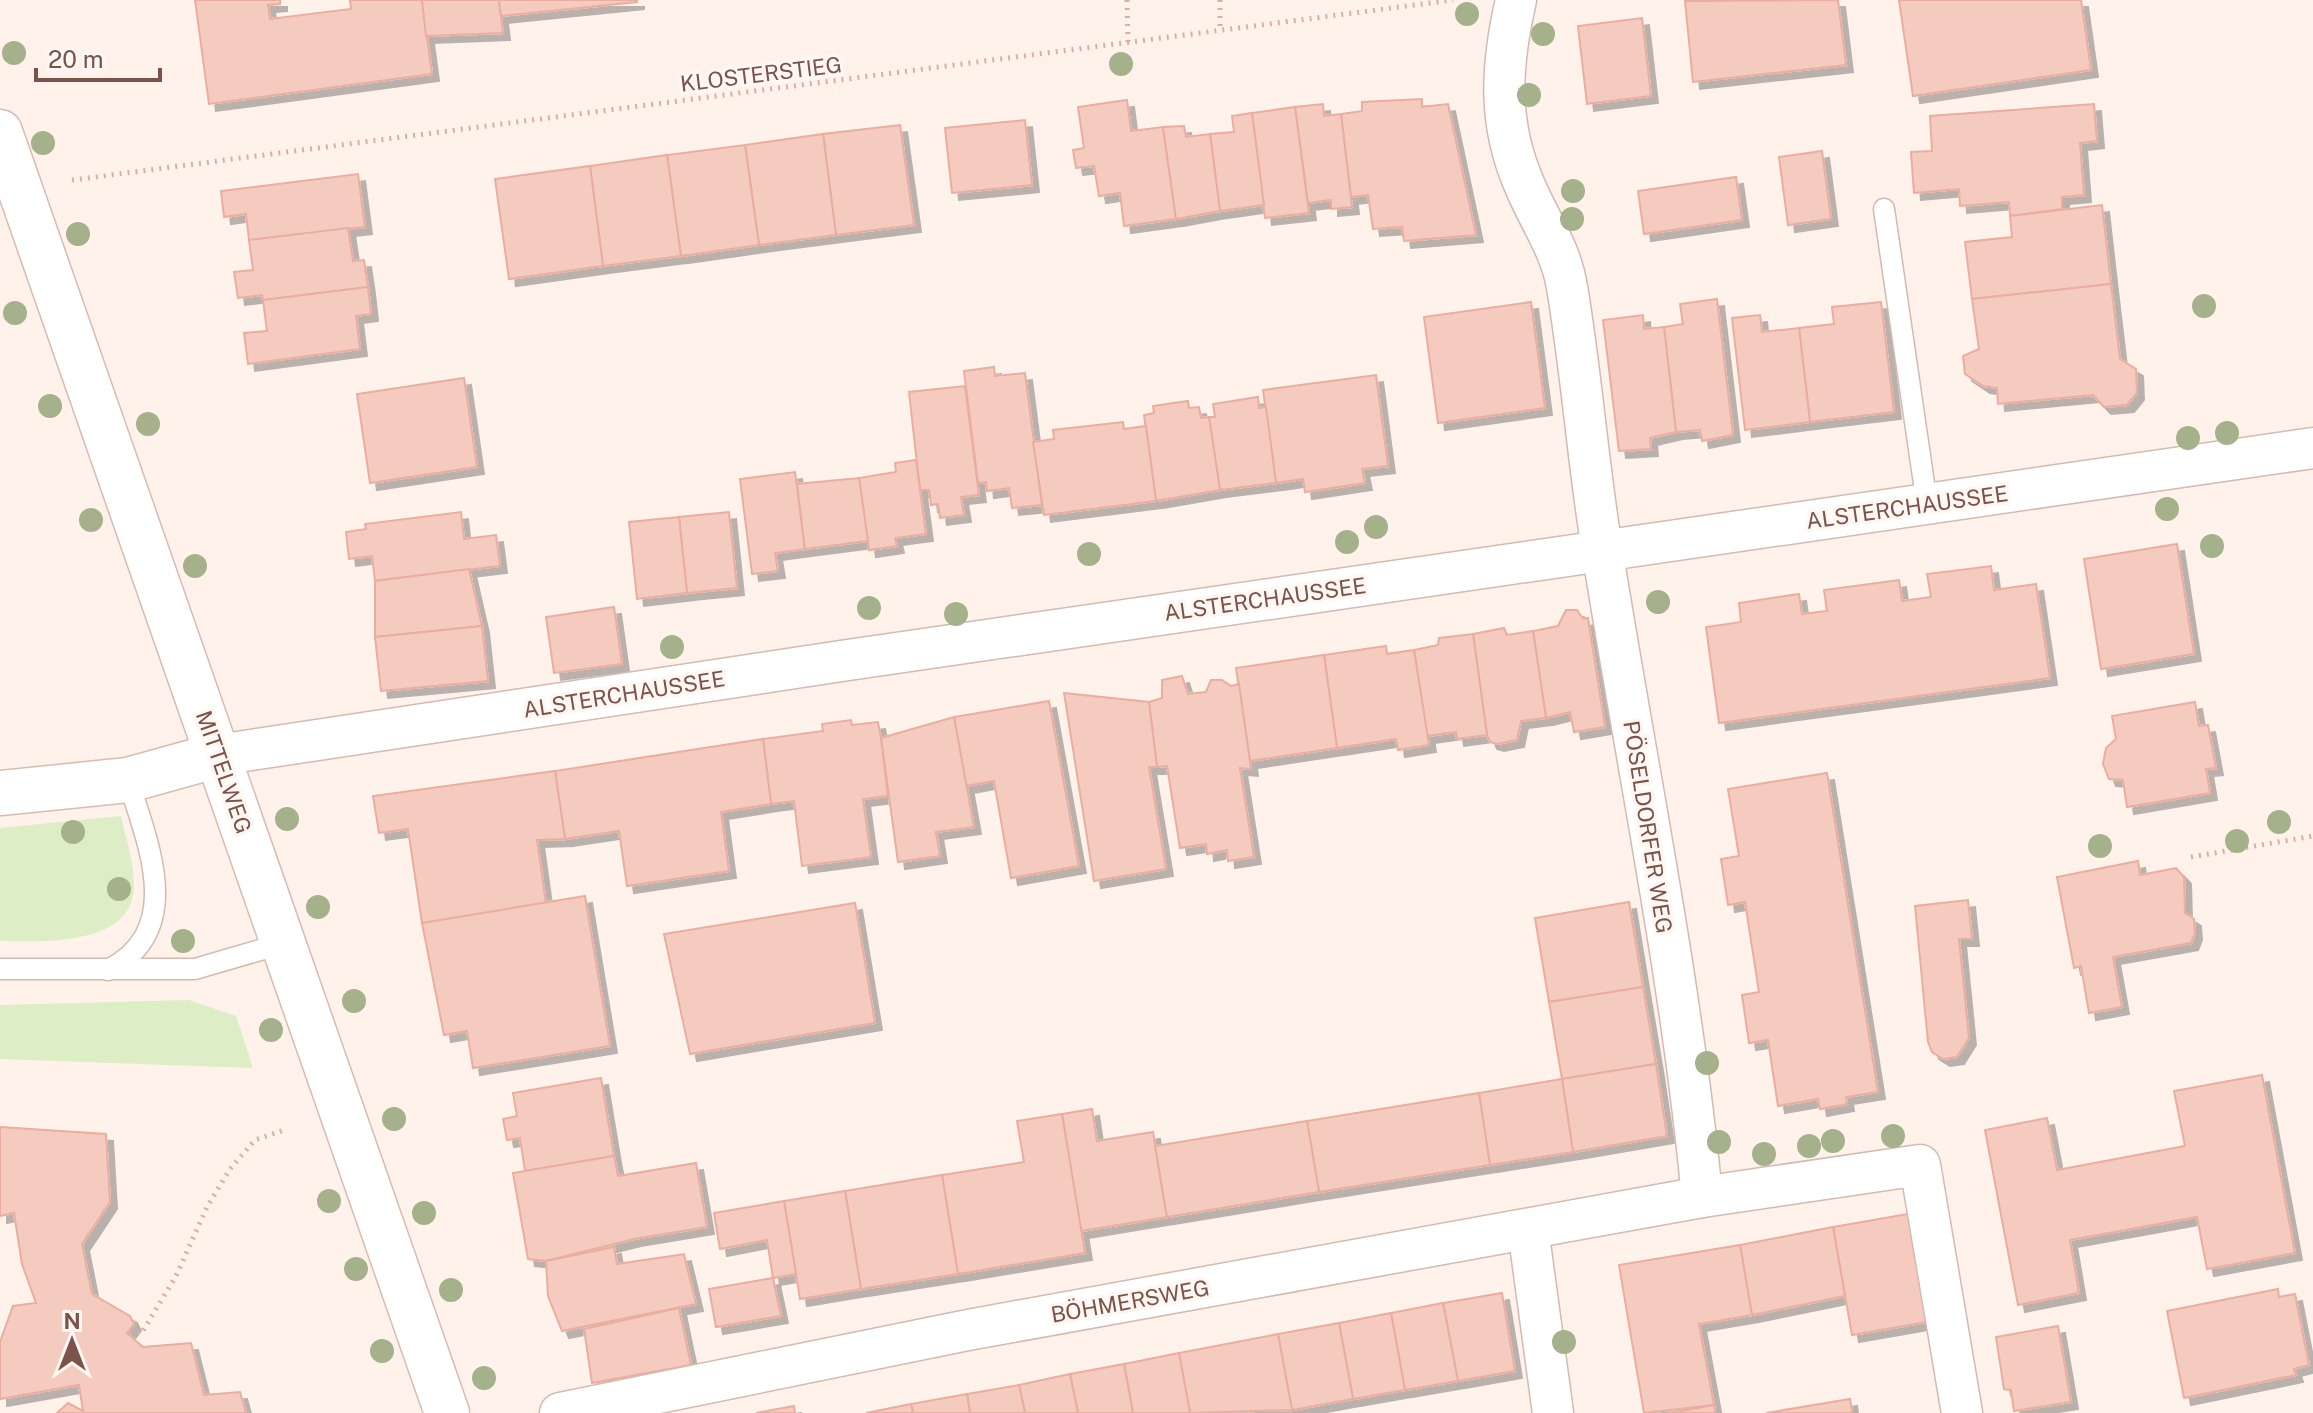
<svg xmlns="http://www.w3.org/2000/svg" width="2313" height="1413" font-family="'Public Sans',sans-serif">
<defs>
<filter id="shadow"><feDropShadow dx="7" dy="7" stdDeviation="0" flood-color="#0004"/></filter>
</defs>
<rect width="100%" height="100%" fill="#fef2ea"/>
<g fill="#ddedc6">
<path d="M121 816C126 841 140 878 131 903 116 945 36 942 0 941V828Z"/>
<path d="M189 1000 236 1016 253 1068 0 1059V1005Z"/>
</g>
<g fill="#f5cbc0" stroke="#e9ae9f" stroke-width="2" filter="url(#shadow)">
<path d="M195 0H280V4L268 5 270 19 351 9 350 0H422L432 74 209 104Z"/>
<path d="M422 0H499L503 33 426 36Z"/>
<path d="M499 0H637V2L501 16Z"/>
<path d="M1838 0 1846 65 1693 82 1685 1Z"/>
<path d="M1899 0H2081L2091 70 1913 96Z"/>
<path d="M1642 18 1651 96 1587 104 1578 26Z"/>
<path d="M1422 99V107L1448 104 1476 235 1404 241 1402 227 1373 229 1368 195 1351 197 1341 114 1362 111V102Z"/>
<path d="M1127 100 1131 131 1163 127 1176 219 1124 226 1120 193 1099 196 1094 166 1076 168 1073 150 1084 148 1078 107Z"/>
<path d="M1323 104 1324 116 1341 114 1352 207 1331 209V200L1308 203 1295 107Z"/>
<path d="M2094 104 2097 141 2080 143 2084 195 2062 197V209L2010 216 2009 202 1960 206 1959 189 1914 193 1911 152 1932 151 1930 116Z"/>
<path d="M1295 107 1309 213 1265 218 1252 113Z"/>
<path d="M1252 113 1264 205 1220 211 1210 134 1234 132 1232 116Z"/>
<path d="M1025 120 1032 185 952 193 945 128Z"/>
<path d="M900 125 914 225 836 235 823 134Z"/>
<path d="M1184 126 1186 137 1210 134 1220 211 1176 219 1163 127Z"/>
<path d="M823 134 836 235 759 245 745 145Z"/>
<path d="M745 145 759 245 681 256 667 155Z"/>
<path d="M1822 151 1831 219 1788 225 1779 157Z"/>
<path d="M667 155 681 256 603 266 590 166Z"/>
<path d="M590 166 603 266 509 279 495 179Z"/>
<path d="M358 174 365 227 249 240 246 214 224 217 221 191Z"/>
<path d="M1736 177 1742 220 1644 234 1638 191Z"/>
<path d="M2102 205 2111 284 1972 299 1965 242 2012 237 2010 216Z"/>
<path d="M348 228 353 261 364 260 368 287 263 300 262 295 238 298 234 272 253 270 249 240Z"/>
<path d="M2111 284 2120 359 2136 369 2137 393 2127 405 2104 407 2093 395 1998 404 1997 388 1983 386 1965 374 1963 356 1979 349 1972 299Z"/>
<path d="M368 287 371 314 356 316 360 349 248 364 244 333 267 331 263 300Z"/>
<path d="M1717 299 1733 435 1702 441 1700 430 1676 432 1664 327 1683 324 1680 304Z"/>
<path d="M1531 302 1545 408 1438 423 1424 317Z"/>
<path d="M1881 302 1894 412 1810 422 1799 328 1834 324 1832 307Z"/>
<path d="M1643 315 1644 329 1664 327 1676 432 1650 438 1651 449 1619 451 1603 320Z"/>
<path d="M1760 315 1762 332 1799 328 1810 422 1745 430 1732 318Z"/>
<path d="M994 367 995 376 1025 373 1042 505 1012 508 1009 488 987 491 986 482 978 483 964 371Z"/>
<path d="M1376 375 1388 466 1362 469 1365 483 1305 492 1303 479 1276 483 1263 390Z"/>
<path d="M464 378 477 467 370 483 357 394Z"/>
<path d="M965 386 979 495 961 497 964 515 940 518 938 504 931 505 929 490H920L909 392Z"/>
<path d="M1258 397 1259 408 1266 407 1276 483 1220 490 1209 417H1215L1213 404Z"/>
<path d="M1188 401 1189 408 1199 407 1201 418 1209 417 1220 490 1156 501 1144 415 1154 413 1153 406Z"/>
<path d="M1123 422 1124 429 1146 426 1156 501 1044 515 1033 442 1054 439 1053 430Z"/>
<path d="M916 460 926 534 895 538 897 546 869 550 859 478 896 472 895 463Z"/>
<path d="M795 472 805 549 775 553 778 571 752 574 740 479Z"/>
<path d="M859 478 868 541 805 549 797 484Z"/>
<path d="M461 512 464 539 496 535 500 566 375 581 372 556 349 559 346 532 366 529 365 524Z"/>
<path d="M729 512 737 588 687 593 679 517Z"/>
<path d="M679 517 687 593 637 599 629 522Z"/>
<path d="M2177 544 2194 654 2101 669 2084 559Z"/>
<path d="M1991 566 1994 590 2036 584 2050 678 1719 723 1706 627 1741 622 1739 603 1799 594 1802 614 1827 611 1824 590 1899 580 1902 601 1931 597 1927 574Z"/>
<path d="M469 569 482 626 375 637V581Z"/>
<path d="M614 607 622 664 554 673 546 617Z"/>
<path d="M1566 610H1577L1583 619 1588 618 1605 727 1574 732 1570 712 1546 718 1533 631 1558 626Z"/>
<path d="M482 626 488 681 381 691 375 637Z"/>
<path d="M1504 628 1507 635 1533 631 1546 718 1521 721 1517 740 1497 744 1490 742 1487 735 1473 634Z"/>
<path d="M1473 634 1487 735 1457 739 1456 732 1427 736 1414 650 1438 645 1439 638Z"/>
<path d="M1386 646 1387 654 1414 650 1429 745 1398 750 1396 739 1337 748 1324 655Z"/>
<path d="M1324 655 1337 748 1250 761 1236 668Z"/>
<path d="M1182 676 1188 694 1206 692 1211 680H1222L1231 686 1239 684 1251 769 1240 768 1254 857 1228 861 1227 850 1207 854 1206 844 1180 848 1167 766 1157 767 1149 702 1162 698V680Z"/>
<path d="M1064 693 1149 702 1157 767H1149L1166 869 1094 881Z"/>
<path d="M1049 701 1079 866 1011 878 994 781 966 786 954 717Z"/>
<path d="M2195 702 2199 726 2208 725 2216 768 2206 769 2210 793 2127 807 2123 780 2109 779 2103 764 2106 748 2116 739 2112 716Z"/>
<path d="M954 717 974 827 936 832 940 856 898 862 881 738Z"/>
<path d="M851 720 852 725 878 722 881 738 888 796 863 799 871 857 802 866 794 801 771 804 763 739 823 731 822 724Z"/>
<path d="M763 739 771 804 721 812 729 871 627 886 619 831 565 839 555 771Z"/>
<path d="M555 771 565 839 537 840 546 904 422 923 408 829 379 833 373 796Z"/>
<path d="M1827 773 1878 1092 1846 1097 1847 1104 1820 1109 1818 1099 1778 1106 1768 1040 1749 1043 1742 995 1759 992 1745 902 1728 905 1721 859 1739 856 1728 789Z"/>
<path d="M2138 861 2140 875 2176 868 2184 877 2185 913 2194 919 2195 933 2191 943 2113 957 2122 1007 2089 1013 2081 966 2074 968 2057 877Z"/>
<path d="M585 896 610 1046 473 1068 467 1031 444 1035 422 923Z"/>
<path d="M1968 900 1972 939H1959L1969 1038 1957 1057 1943 1059 1932 1052 1928 1042 1915 906Z"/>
<path d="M1629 902 1643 987 1549 1002 1535 918Z"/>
<path d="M855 903 875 1023 690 1054 664 934Z"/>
<path d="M1643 987 1656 1064 1562 1079 1549 1002Z"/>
<path d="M1656 1064 1667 1136 1573 1152 1562 1079Z"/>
<path d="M2262 1075 2295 1253 2207 1269 2197 1217 2070 1240 2079 1293 2018 1305 1985 1130 2047 1118 2057 1170 2185 1146 2174 1091Z"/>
<path d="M601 1078 614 1156 525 1171 520 1138 507 1140 503 1119 517 1116 513 1093Z"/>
<path d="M1562 1079 1573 1152 1490 1165 1479 1093Z"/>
<path d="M1479 1093 1490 1165 1319 1192 1307 1121Z"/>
<path d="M1092 1109 1097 1141 1153 1132 1167 1217 1081 1231 1062 1114Z"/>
<path d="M1062 1114 1085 1253 958 1274 942 1175 1024 1162 1017 1121Z"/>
<path d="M1307 1121 1319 1192 1167 1217 1155 1146Z"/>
<path d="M0 1127 106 1134 110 1202 82 1244 92 1294 130 1316 134 1324 127 1333 143 1347 191 1343 204 1395 240 1392 246 1413H57L68 1403 83 1411 79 1385 0 1399V1342L13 1306 36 1303 22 1264 14 1213 0 1216Z"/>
<path d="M614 1156 618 1176 696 1163 707 1227 634 1239 546 1261 528 1259 513 1173Z"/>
<path d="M942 1175 958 1274 861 1289 845 1191Z"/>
<path d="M845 1191 861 1289 800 1299 784 1201Z"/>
<path d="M784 1201 796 1274 773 1278 767 1240 720 1249 714 1213Z"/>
<path d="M1908 1214 1927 1322 1852 1335 1833 1227Z"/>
<path d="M1833 1227 1845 1296 1752 1315 1740 1245Z"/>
<path d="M1740 1245 1752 1315 1699 1324 1714 1405 1644 1413 1619 1265Z"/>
<path d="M614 1247 617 1264 684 1254 696 1304 562 1331 548 1296 546 1261Z"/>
<path d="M773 1278 781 1316 716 1327 709 1289Z"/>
<path d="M2278 1289 2279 1297 2295 1294 2309 1365 2294 1369 2296 1375 2184 1398 2167 1311Z"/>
<path d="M1502 1293 1515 1371 1458 1381 1443 1303Z"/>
<path d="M1443 1303 1458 1381 1405 1390 1391 1313Z"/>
<path d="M679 1308 691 1365 592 1383 584 1329Z"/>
<path d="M1391 1313 1405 1390 1353 1399 1339 1323Z"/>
<path d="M1339 1323 1353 1399 1292 1410 1278 1334Z"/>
<path d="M2058 1326 2071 1402 2014 1411 2011 1390 2004 1389 1996 1337Z"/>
<path d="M1278 1334 1292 1410 1190 1413 1179 1353Z"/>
<path d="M1179 1353 1190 1413H1133L1124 1364Z"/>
<path d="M1124 1364 1133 1413H1078L1070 1374Z"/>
<path d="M1070 1374 1078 1413H1025L1019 1385Z"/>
<path d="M1019 1385 1025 1413H970L967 1394Z"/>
<path d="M967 1394 970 1413H913L911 1404Z"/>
<path d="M1850 1399 1852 1413H1766Z"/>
<path d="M911 1404 913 1413H866Z"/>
<path d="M1714 1405 1715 1413H1670Z"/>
<path d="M794 1406 795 1413H756Z"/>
</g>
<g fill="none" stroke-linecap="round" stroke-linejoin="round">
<defs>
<g id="lane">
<path d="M1884 209 1927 504"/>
<path d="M0 969H195L284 943"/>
<path d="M108 970C186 930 148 844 128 780"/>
</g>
<g id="street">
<path d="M1516 0C1501 65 1497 123 1525 186 1539 220 1561 249 1567 287 1582 376 1588 466 1603 555 1637 768 1682 982 1702 1197L1920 1165 1962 1413"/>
<path d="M218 755 848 660 2313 448"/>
<path d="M1528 1229 1553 1413"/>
<path d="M560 1413 968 1330 1702 1197"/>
</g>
<g id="secondary">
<path d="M0 132 447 1413"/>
<path d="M0 793 128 780 218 755"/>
</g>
</defs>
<use href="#lane" stroke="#d4bab1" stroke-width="23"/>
<use href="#street" stroke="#d4bab1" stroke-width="43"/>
<use href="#secondary" stroke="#d9bbb0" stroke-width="47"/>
<g stroke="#dbaea2" stroke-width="5" stroke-dasharray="2 6" stroke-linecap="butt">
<path d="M1127 0 1128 43"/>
<path d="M1220 0V30"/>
<path d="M72 180 1453 0"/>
<path d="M2191 857 2313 836"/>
<path d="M131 1328 141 1334 176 1276 207 1207 230 1169 255 1140 287 1129"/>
</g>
<use href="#lane" stroke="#fff" stroke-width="20"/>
<use href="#street" stroke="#fff" stroke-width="40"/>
<use href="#secondary" stroke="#fff" stroke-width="44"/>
</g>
<g fill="#a4b18b">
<circle cx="1467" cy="14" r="12"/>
<circle cx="1543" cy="34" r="12"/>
<circle cx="14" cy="53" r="12"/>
<circle cx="1121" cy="64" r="12"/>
<circle cx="1529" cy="95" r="12"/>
<circle cx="43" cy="143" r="12"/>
<circle cx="1573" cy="191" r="12"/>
<circle cx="1572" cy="219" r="12"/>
<circle cx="78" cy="234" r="12"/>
<circle cx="2204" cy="306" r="12"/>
<circle cx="15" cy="313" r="12"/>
<circle cx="50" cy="406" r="12"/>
<circle cx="148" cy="424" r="12"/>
<circle cx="2227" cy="433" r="12"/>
<circle cx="2188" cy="438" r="12"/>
<circle cx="2167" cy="509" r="12"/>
<circle cx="91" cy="520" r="12"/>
<circle cx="1376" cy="527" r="12"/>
<circle cx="1347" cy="542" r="12"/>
<circle cx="2212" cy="546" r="12"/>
<circle cx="1089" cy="554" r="12"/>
<circle cx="195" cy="566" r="12"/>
<circle cx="1658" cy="602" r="12"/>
<circle cx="869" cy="608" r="12"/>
<circle cx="956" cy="614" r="12"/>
<circle cx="672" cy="647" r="12"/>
<circle cx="287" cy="819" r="12"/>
<circle cx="2279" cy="822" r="12"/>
<circle cx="73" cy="832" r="12"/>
<circle cx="2237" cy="841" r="12"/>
<circle cx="2100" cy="846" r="12"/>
<circle cx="119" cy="889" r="12"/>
<circle cx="318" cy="907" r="12"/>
<circle cx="183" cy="941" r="12"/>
<circle cx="354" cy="1001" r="12"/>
<circle cx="271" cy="1030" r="12"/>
<circle cx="1707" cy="1063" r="12"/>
<circle cx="394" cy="1119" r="12"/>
<circle cx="1893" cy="1136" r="12"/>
<circle cx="1833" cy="1141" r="12"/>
<circle cx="1719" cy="1142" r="12"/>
<circle cx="1809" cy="1146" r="12"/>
<circle cx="1764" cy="1154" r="12"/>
<circle cx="329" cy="1201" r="12"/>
<circle cx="424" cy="1213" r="12"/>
<circle cx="356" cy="1269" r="12"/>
<circle cx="451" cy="1290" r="12"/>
<circle cx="1564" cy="1342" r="12"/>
<circle cx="382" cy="1351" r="12"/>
<circle cx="484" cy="1378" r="12"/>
</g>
<g text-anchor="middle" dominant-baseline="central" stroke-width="7" stroke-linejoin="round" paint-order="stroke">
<g font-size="22" fill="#7b534a" stroke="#fff7f2">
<text transform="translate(761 74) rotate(-7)">KLOSTERSTIEG</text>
<text transform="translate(1907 507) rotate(-8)">ALSTERCHAUSSEE</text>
<text transform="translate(1265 599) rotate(-8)">ALSTERCHAUSSEE</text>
<text transform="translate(624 694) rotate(-9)">ALSTERCHAUSSEE</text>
<text transform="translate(224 772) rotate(71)">MITTELWEG</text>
<text transform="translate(1648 827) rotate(81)">PÖSELDORFER WEG</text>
<text transform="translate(1130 1301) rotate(-10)">BÖHMERSWEG</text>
</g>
</g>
<g transform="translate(72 1341)" stroke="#fff7f2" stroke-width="6" paint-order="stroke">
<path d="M0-6L14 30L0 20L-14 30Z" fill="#7b534a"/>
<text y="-12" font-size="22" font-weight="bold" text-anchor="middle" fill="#7b534a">N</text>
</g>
<path d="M36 68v12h124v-12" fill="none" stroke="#7b534a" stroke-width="4"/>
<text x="48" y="68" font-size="24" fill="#7b534a" stroke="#fff7f2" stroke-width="6" paint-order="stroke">20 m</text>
</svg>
